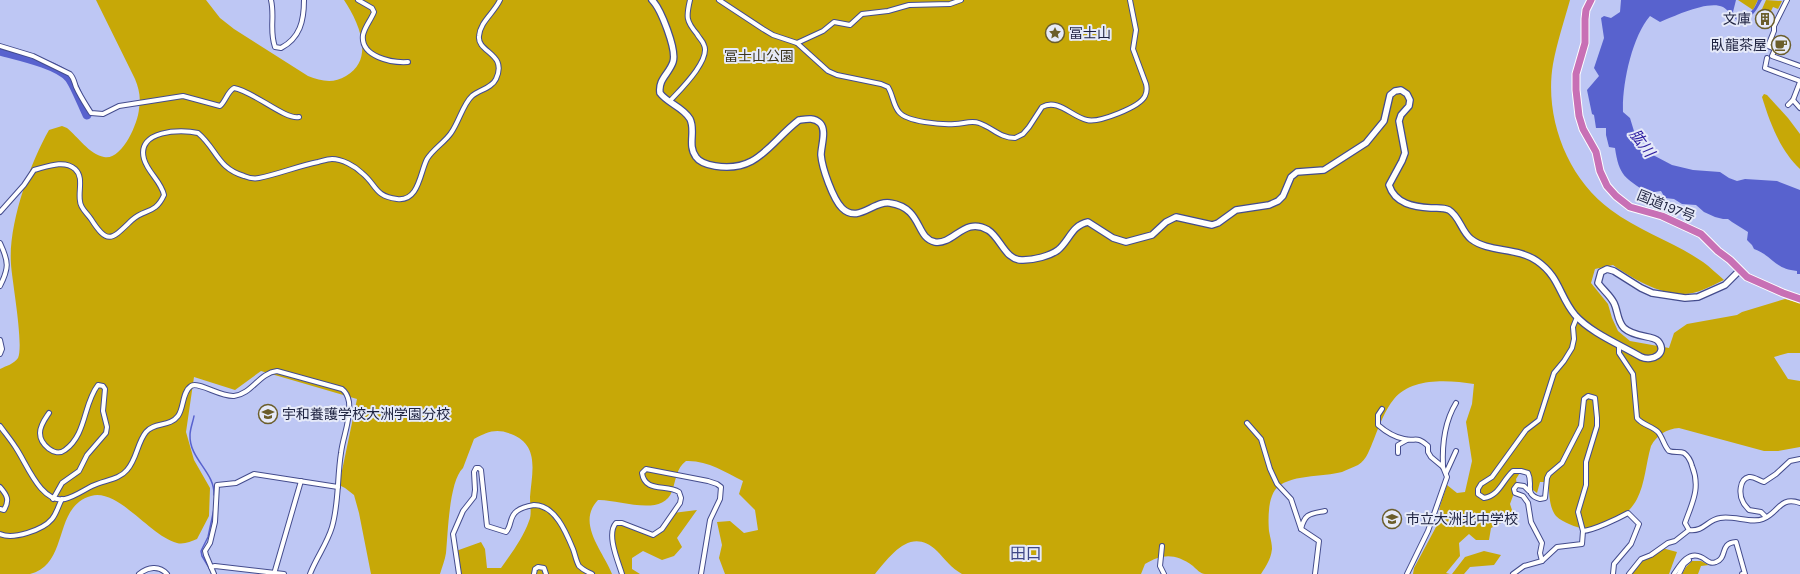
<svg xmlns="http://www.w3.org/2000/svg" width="1800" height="574" font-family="Karla,'Noto Sans JP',sans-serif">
<rect width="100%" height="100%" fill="#bec7f4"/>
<g fill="#c7a807">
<path d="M96 0H206L220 18 234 29 308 76C321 81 333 84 346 76 376 59 358 21 344 0H1570C1564 21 1557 43 1553 64 1544 117 1567 178 1611 210 1639 231 1674 242 1703 262 1710 267 1717 274 1724 280 1711 286 1698 294 1683 294 1661 295 1631 278 1613 265L1595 269 1591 283 1608 304 1612 318 1618 331 1630 341 1669 348 1674 333 1687 324 1737 315 1742 312 1785 299 1800 303V353H1788L1774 357 1788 379 1800 381V447L1778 451H1764L1679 428C1666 429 1657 435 1651 446 1646 463 1645 484 1637 499 1624 523 1593 536 1569 524 1565 522 1560 520 1556 516 1548 506 1549 488 1549 475L1546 482H1540L1537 493 1533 490 1528 473 1521 471 1516 479 1517 485 1510 504 1514 516 1512 520 1503 522 1491 528 1489 540H1476L1469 534 1459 543 1460 556 1446 573 1450 574H1413L1414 568 1436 527 1440 506 1447 485 1457 493 1465 492 1472 461 1466 422 1472 404 1474 384C1449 380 1412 377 1394 399 1385 410 1379 426 1374 439 1370 448 1367 460 1358 465 1353 467 1347 470 1342 472 1324 477 1287 474 1275 490 1268 500 1268 519 1269 531 1270 537 1272 543 1272 549 1271 559 1266 566 1261 574 1243 574 1224 574 1205 574 1201 574 1196 569 1193 566 1175 553 1162 554 1145 564L1141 574H962C951 568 945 559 937 551 911 526 891 555 875 574H725L719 558 722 545 717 522 730 521 744 533 758 530 755 510 739 494 743 481C725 472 707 460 686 461 676 468 676 481 672 491 663 518 618 499 598 500 576 523 603 551 612 574H459L456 551 481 542 485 549 487 568H501C511 554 523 538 529 521 532 515 530 504 530 497 532 472 540 445 511 434 496 428 487 432 474 439L463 468C449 481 448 533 446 553 445 560 442 567 440 574H371L359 513 354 495 345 488 339 485 357 399 261 371 235 390 194 377 186 432 194 460 210 488 209 516 197 539C191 541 184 545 177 543 150 536 118 488 91 496 52 507 70 564 30 574 21 574 10 574 0 574V369C6 366 14 364 18 358 24 345 12 281 11 264 8 225 30 163 49 130L62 126 67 128C78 137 89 154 104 157 122 161 138 123 139 109 141 97 139 89 135 79Z"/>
<path d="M1738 0H1758L1753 10Z"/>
<path d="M1766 0 1782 1 1778 9 1773 7 1770 13 1768 12 1762 20 1758 18Z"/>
<path d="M1764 94 1767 95 1788 118 1800 134V169C1780 150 1770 123 1762 97Z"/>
<path d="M697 510 677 538 682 547 674 556 662 560 643 551 632 558V569L640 574H622L612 540 616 523 656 534 673 513Z"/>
<path d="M1662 548 1677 552 1669 574H1631L1642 561Z"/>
<path d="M1484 551 1501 555 1494 565 1470 567 1464 574H1452L1465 557Z"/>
<path d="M1692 561H1701L1709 565 1701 566 1698 574H1682L1686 567Z"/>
</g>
<path fill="#5862ce" d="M1621 0H1736L1733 12 1737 15C1749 16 1754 11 1758 0H1762C1755 13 1752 19 1737 20 1732 16 1728 10 1723 7 1708 0 1675 16 1660 22L1650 16C1632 37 1622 84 1623 112L1630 118 1637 141 1653 155 1672 165 1693 170 1720 172 1729 178 1737 181 1745 179 1777 181 1800 190V274H1797V271C1774 269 1773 256 1754 249L1752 245 1747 240 1748 232 1732 222 1728 219H1723L1715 217 1704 212 1696 205 1682 204 1674 199 1665 198 1661 191 1648 193C1625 178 1619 176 1615 148L1609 147 1606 135V128H1596L1594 115 1592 114 1587 90 1599 76 1594 68 1604 38 1601 18 1604 16 1611 18 1620 12Z"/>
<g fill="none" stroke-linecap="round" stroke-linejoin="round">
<g stroke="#5862ce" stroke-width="1.5">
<path d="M194 416C193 422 190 429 190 435 189 459 215 472 214 495"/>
<path d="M211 571 202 556 201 551 208 537 214 509"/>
</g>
<path stroke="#5862ce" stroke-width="9" d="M0 51C18 56 57 64 69 78 74 84 83 107 87 115"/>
<defs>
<g id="street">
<path d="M271 0C275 17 269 30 275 47L281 48C300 38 304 21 304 0"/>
<path d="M358 0 372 8 374 12C371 20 365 26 363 35 360 57 392 63 408 62"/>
<path d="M719 0 763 29 773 35 797 43 828 71 837 75 881 84 888 87C893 95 893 105 899 112 907 122 942 125 955 124 963 124 971 120 979 123 993 128 1000 138 1015 138L1023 134 1029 127 1042 107C1058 98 1072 117 1087 120 1099 123 1140 107 1145 96 1147 92 1147 88 1146 84L1133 49 1136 30 1130 0"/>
<path d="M1787 0 1774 26V31L1768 46 1775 49 1772 56 1800 66"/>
<path d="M797 43 823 31 834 22 850 25 862 14 888 11 909 5 950 4 961 0"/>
<path d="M0 46 33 56 70 74C74 78 74 82 76 87 80 96 86 105 91 113L103 114 119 106 183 96 220 106C226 101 227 92 234 88 253 91 285 120 299 117"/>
<path d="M1767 58 1765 68 1800 81"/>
<path d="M1793 100 1800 108"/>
<path d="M670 101C680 90 711 60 704 45 703 41 699 38 697 34 686 21 686 17 690 0"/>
<path d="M1788 105 1793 100 1800 82"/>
<path d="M0 212 24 185 34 170C46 167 64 159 75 169 84 177 78 191 80 201 80 208 87 213 91 219 108 246 112 239 132 220 145 208 155 215 164 195 161 181 148 173 144 159 136 130 181 129 198 133 217 149 217 168 244 176 249 178 254 179 259 178 279 174 298 166 318 162 322 161 328 159 332 159 342 159 355 166 362 173 377 185 374 196 397 199 419 202 420 172 427 159 433 149 445 142 451 133 459 122 463 104 472 96 479 90 492 88 496 79 508 53 477 53 479 36 480 22 494 13 500 0"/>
<path d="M0 243C9 262 9 268 0 286"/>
<path d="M0 340 2 349 0 354"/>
<path d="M1619 345V353L1633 374 1637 418C1642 425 1652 426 1658 432 1663 438 1664 446 1669 451 1674 453 1680 451 1684 453 1688 456 1691 462 1692 466 1701 488 1692 503 1685 523L1689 530C1704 532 1707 520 1720 518 1733 515 1752 524 1763 519 1779 513 1779 496 1800 503"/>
<path d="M1382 409 1378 415V425C1386 432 1394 437 1404 439 1416 442 1416 435 1428 446V452L1431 457 1443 467 1447 477 1428 531 1407 574"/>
<path d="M49 413C45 419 40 425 40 433 40 444 55 458 65 450 87 434 83 404 98 385L103 386 105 389 103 411 107 427 106 433 87 455 79 471 62 483 53 499"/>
<path d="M1247 423 1261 439 1270 469 1277 484 1291 499 1301 529 1319 541 1315 574"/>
<path d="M0 426C5 433 11 440 16 448 27 464 41 504 65 499 74 497 84 490 92 486 104 480 119 480 127 470 137 459 137 443 146 432 154 422 170 427 178 416 184 408 182 392 191 386 198 381 220 397 234 396 252 394 259 373 277 371L342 389C346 392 348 396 349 402 351 420 343 436 341 453 337 478 339 503 332 527 327 544 316 558 310 574"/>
<path d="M1398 453V445L1407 440"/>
<path d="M1443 467C1442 446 1445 421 1456 403"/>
<path d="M1446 473 1456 451"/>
<path d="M0 487C7 495 10 500 4 510L0 509"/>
<path d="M1529 491 1524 486 1517 485 1514 489 1515 493 1523 496 1528 503 1531 522 1542 543 1540 553 1542 561"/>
<path d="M1766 517 1761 512 1749 510C1747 507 1744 505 1743 502 1739 495 1739 479 1749 477 1754 476 1759 481 1764 482L1776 474 1790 461 1800 459"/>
<path d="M1301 529C1305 513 1310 514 1325 511"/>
<path d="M1583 531C1594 530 1617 519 1628 513L1639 524 1631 544 1614 564 1613 574"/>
<path d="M0 534C13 540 43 530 52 519 57 513 58 506 62 499"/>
<path d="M1162 546 1160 566 1164 574"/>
<path d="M211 567 215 566 284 574"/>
<path d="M139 574C148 567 159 565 167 574"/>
<path d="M214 574 206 555 205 551 210 543 215 522 217 485 236 483 254 474 338 487"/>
<path d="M274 574 301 481"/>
<path d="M459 574 453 534 463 511 474 497 475 490 474 472 476 468H479L481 470 487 526 506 532C512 526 509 516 517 511 522 507 528 506 534 505 555 505 566 532 573 549 575 554 576 561 579 566 583 570 588 572 592 574"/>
<path d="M534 574 535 569 538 567 544 568 546 574"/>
<path d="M622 574C618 561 606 534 616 523H622L653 535 662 529 680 503 681 498 679 492C666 484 645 493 642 473L646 469 708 481 717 484 721 487 720 499 710 520 701 574"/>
<path d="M1513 574 1524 566 1542 561 1557 547 1582 544 1583 531 1578 512 1586 485V462L1597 426V418L1595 398 1588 396 1584 399 1581 426 1562 463 1549 474 1547 478 1545 498 1540 499C1523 494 1534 485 1528 473L1521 471H1513C1502 481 1499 496 1484 498L1478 494V489L1481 484 1492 477 1526 430 1539 420 1554 373 1564 361 1572 348 1574 339 1573 327 1577 317"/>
<path d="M1629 574 1641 559 1651 555 1668 543 1675 541 1689 530"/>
<path d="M1674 574C1680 565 1688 551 1701 557 1706 559 1709 565 1716 562 1728 558 1719 543 1736 542L1745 574H1742"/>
<path d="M1679 574 1684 564 1689 560"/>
</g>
<path id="secondary" d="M652 0C661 9 677 50 673 62 669 74 658 79 660 93 667 103 683 107 690 119 696 131 687 145 696 157 700 163 709 165 715 166 758 173 769 143 799 120 806 119 814 117 820 123 827 130 821 146 821 155 822 168 833 199 842 208 858 224 874 200 890 203 923 208 915 238 935 242 954 245 964 216 988 230 1001 238 1005 261 1023 260 1034 260 1050 256 1058 250 1069 241 1072 225 1088 222L1113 238 1126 242 1152 235 1166 222 1176 217 1212 225 1218 223 1236 210 1269 205 1278 201 1283 196 1291 177 1297 172 1324 170 1366 143 1384 121 1390 95 1395 91 1401 90 1407 94 1410 100 1409 106 1401 115 1399 121 1405 153 1402 161 1389 185C1395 204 1414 207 1431 208 1437 208 1443 207 1449 210 1460 217 1461 231 1471 239 1489 253 1517 247 1537 261 1560 277 1559 296 1575 315 1591 333 1621 345 1641 357 1653 362 1668 353 1658 341 1652 335 1635 338 1624 328 1617 321 1618 311 1614 303 1610 295 1603 290 1598 283L1601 272 1607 269 1614 271 1641 288 1652 293 1685 298 1698 297 1725 285 1739 271"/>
<path id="highway" d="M1591 0 1586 10 1585 19V43L1576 74V90L1579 116 1583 129 1596 152 1600 171 1607 186 1616 196 1630 207 1662 216 1701 234 1718 251 1730 260 1747 277 1783 293 1800 299"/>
</defs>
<use href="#street" stroke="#444c8d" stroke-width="6"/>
<use href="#secondary" stroke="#444c8d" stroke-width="8"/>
<use href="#highway" stroke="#fff" stroke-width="9"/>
<use href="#street" stroke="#fff" stroke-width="4"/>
<use href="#secondary" stroke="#fff" stroke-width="5.5"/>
<use href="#highway" stroke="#c870b5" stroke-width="7"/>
</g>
<defs>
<symbol id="building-ring" viewBox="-11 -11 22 22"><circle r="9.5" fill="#e6eaf9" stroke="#6b5e2b" stroke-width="1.5"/><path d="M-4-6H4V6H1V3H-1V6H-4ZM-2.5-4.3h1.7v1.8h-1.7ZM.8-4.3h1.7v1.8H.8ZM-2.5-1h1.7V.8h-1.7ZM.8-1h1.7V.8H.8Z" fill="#6b5e2b"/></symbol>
<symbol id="sight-ring" viewBox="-11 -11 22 22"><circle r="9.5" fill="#e6eaf9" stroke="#6b5e2b" stroke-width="1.5"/><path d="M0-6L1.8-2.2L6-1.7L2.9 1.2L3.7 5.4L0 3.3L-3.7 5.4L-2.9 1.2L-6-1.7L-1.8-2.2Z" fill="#6b5e2b"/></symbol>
<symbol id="cafe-ring" viewBox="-11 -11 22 22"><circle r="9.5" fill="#e6eaf9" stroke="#6b5e2b" stroke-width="1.5"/><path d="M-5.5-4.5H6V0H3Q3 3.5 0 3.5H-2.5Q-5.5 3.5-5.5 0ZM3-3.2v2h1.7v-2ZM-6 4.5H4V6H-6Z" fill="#6b5e2b"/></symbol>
<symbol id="school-ring" viewBox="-11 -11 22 22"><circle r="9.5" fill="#e6eaf9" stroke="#6b5e2b" stroke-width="1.5"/><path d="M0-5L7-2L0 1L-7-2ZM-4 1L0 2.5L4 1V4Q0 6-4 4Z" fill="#6b5e2b"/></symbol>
</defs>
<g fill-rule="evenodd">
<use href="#building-ring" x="1754" y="8" width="22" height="22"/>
<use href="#sight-ring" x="1044" y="22" width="22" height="22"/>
<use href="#cafe-ring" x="1770" y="34" width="22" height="22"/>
<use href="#school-ring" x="257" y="403" width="22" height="22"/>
<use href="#school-ring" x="1381" y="508" width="22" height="22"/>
</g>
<g text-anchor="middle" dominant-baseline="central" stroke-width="4" stroke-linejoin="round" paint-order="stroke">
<g font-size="14" fill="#1e223f" stroke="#e6eaf9" text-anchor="start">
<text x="1751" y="19" text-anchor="end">文庫</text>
<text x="1069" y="33">冨士山</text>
<text x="1767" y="45" text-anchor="end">臥龍茶屋</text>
<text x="282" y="414">宇和養護学校大洲学園分校</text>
<text x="1406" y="519">市立大洲北中学校</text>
</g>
<g font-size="14" fill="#3b351d" stroke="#e6eaf9">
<text x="759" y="56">冨士山公園</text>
</g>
<g font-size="14" fill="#1e223f" stroke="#e6eaf9">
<text transform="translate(1666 206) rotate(22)">国道197号</text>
</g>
<g font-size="15" font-style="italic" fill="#2c1ca0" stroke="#e6eaf9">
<text transform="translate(1642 143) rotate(53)">肱川</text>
</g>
<g font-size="16" fill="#3f4787" stroke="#e6eaf9">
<text x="1026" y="553">田口</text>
</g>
</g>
</svg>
